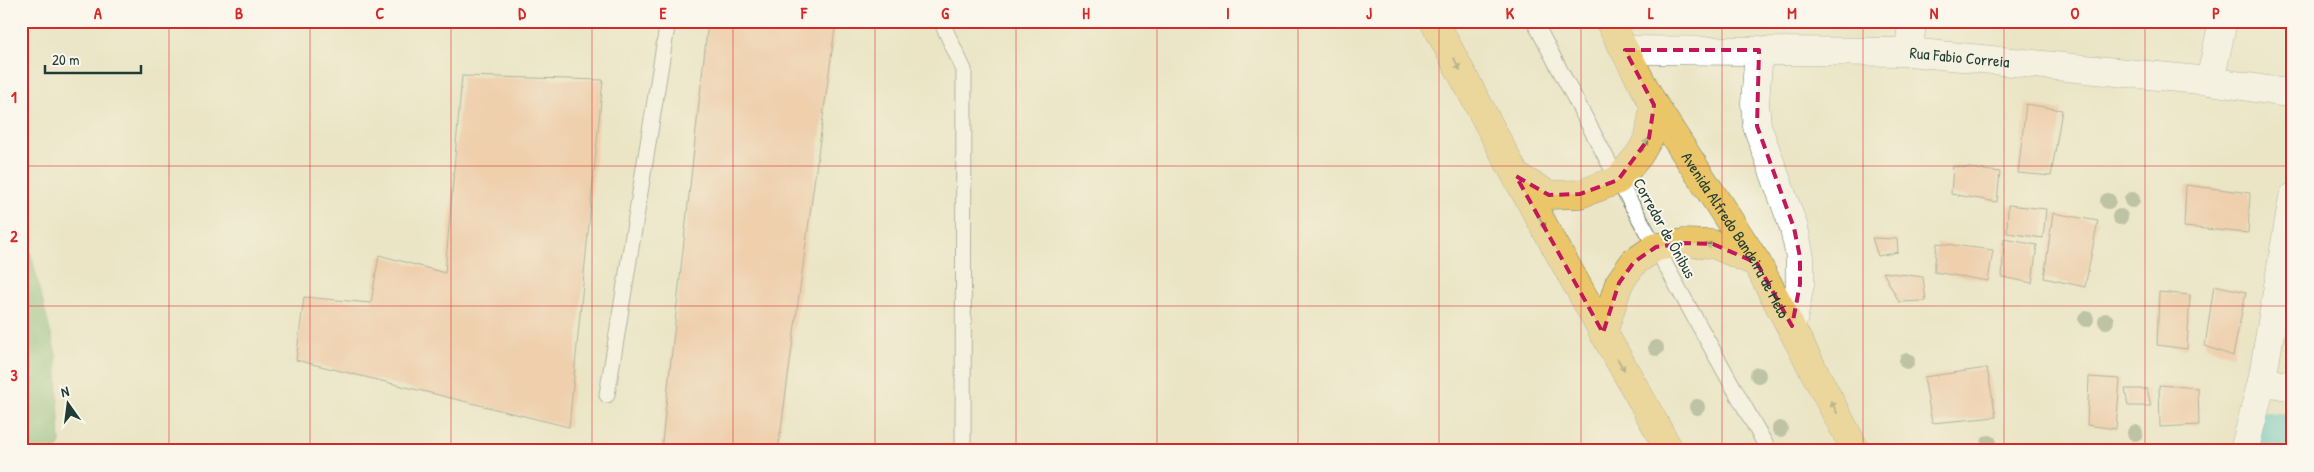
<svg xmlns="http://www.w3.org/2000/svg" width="2314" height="472" font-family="'Patrick Hand',sans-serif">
<rect width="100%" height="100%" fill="#fbf7ec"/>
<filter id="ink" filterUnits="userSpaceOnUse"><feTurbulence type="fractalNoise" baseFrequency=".02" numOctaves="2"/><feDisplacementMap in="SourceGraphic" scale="10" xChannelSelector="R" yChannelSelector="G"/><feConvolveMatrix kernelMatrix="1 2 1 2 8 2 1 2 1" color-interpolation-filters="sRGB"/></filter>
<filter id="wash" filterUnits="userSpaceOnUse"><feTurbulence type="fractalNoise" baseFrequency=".0096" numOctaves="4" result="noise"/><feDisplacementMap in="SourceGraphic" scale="20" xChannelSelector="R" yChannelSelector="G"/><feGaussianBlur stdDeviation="1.12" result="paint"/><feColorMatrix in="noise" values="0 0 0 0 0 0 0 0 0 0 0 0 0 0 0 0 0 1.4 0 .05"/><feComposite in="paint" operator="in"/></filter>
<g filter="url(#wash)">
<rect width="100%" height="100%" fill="#ebe5c6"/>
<path fill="#7cb776" stroke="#4e7a55" d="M21 215 56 355 60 442 57 451H21Z"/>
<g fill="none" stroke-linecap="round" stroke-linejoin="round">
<path stroke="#5ac7cf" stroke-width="34" d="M2259 428 2293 432"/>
</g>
<g id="blocks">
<g fill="#f3b38d">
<path d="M708 21H836L778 451H661Z"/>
<path d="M462 76 603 80 569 427 296 360 304 297 371 303 379 255 445 273Z"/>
<path d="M2026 104 2062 110 2051 176 2018 173Z"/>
<path d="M1953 166 2000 172 1997 202 1951 194Z"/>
<path d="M2186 185 2250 193 2248 233 2184 227Z"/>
<path d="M2008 205 2046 209 2043 238 2007 233Z"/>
<path d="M2053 213 2098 221 2085 287 2044 278Z"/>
<path d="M1872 238 1897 239 1898 252 1878 256Z"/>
<path d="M2004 239 2037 245 2032 283 2002 277Z"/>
<path d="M1937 243 1993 250 1988 281 1934 272Z"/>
<path d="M1883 272 1923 277 1926 301 1899 302Z"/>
<path d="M2214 285 2246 292 2233 356 2205 346Z"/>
<path d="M2159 292 2190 295 2187 349 2157 345Z"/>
<path d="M1987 368 1996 417 1932 423 1924 377Z"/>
<path d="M2089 377 2120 379 2116 429 2087 425Z"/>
<path d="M2159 385 2198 388 2199 425 2160 427Z"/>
<path d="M2125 389H2147L2151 406H2128Z"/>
</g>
</g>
</g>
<g filter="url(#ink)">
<use href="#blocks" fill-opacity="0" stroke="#667867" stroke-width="1"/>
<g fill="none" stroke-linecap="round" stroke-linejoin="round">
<defs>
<g id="service">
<path d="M941 21 964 70 963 451"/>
<path d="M1534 21 1618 180 1769 451"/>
<path d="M607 395 668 21"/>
</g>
<g id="minor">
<path id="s1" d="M1625 50 1909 52 2210 81 2293 94"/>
<path d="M1759 50 1755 103 1757 126 1794 228 1800 257V284L1792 326"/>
<path d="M1909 52 1912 21"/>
<path d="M2210 81 2223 21"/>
<path d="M2262 381 2293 387"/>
<path d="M2244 451 2262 381 2293 197"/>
</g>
<g id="trunk">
<path d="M1434 21 1516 176 1670 451"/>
<path id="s2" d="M1609 21 1654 105 1757 263 1856 451"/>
<path d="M1518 177 1549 195 1580 194 1618 180 1639 155 1649 138 1654 105"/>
<path d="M1603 333 1619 283 1634 262 1656 247 1683 243 1713 244 1757 263"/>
</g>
</defs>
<use href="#service" stroke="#667867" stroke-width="17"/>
<use href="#minor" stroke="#667867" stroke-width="29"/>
<use href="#trunk" stroke="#667867" stroke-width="29"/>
<use href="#service" stroke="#fff" stroke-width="15"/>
<use href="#minor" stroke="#fff" stroke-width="28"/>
<use href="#trunk" stroke="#ebc669" stroke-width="28"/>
</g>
<g fill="#899a7f">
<circle cx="2132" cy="200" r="8"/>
<circle cx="2108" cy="201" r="8"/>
<circle cx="2120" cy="217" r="8"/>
<circle cx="2086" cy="319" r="8"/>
<circle cx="2106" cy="321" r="8"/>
<circle cx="1656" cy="348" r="8"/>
<circle cx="1907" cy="361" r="8"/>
<circle cx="1758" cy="375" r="8"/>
<circle cx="1697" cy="407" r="8"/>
<circle cx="1780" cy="429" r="8"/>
<circle cx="2135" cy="433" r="8"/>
<circle cx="1989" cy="443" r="8"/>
</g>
<defs><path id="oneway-solid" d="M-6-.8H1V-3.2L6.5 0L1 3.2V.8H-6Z" transform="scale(1.25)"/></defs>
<g fill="#7b7b4c">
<use href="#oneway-solid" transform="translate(1457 64) rotate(62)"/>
<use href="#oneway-solid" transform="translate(1645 145) rotate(-62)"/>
<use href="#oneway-solid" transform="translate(1542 223) rotate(61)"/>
<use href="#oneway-solid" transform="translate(1712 246) rotate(-168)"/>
<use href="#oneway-solid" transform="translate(1621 365) rotate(60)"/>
<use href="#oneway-solid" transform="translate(1834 407) rotate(-117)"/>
</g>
</g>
<path d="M0 0H2314V472H0ZM1625 50H1759L1757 126 1794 228 1800 257V284L1792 326 1757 263 1713 244 1683 243 1656 247 1634 262 1619 283 1603 333 1516 176 1549 195 1580 194 1618 180 1649 138 1654 105Z" fill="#ebe5c6" fill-opacity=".55" fill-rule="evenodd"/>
<path fill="none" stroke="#c2185b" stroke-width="4" stroke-dasharray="10 6" stroke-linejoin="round" d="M1625 50H1759L1757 126 1794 228 1800 257V284L1792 326 1757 263 1713 244 1683 243 1656 247 1634 262 1619 283 1603 333 1516 176 1549 195 1580 194 1618 180 1649 138 1654 105Z"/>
<path fill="none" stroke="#d62828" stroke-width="1" stroke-opacity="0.55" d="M169 21V451M310 21V451M451 21V451M592 21V451M733 21V451M875 21V451M1016 21V451M1157 21V451M1298 21V451M1439 21V451M1581 21V451M1722 21V451M1863 21V451M2004 21V451M2145 21V451M21 166H2293M21 306H2293"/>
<g text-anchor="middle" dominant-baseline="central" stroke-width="4" stroke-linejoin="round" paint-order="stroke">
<g font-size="16" fill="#1f3d34" stroke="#fbf7ec">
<text stroke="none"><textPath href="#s1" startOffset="335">Rua Fabio Correia</textPath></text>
<text transform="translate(1665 228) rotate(61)">Corredor de Ônibus</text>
<text stroke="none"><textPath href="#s2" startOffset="249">Avenida Alfredo Bandeira de Melo</textPath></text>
</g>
</g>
<rect width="2314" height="472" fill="none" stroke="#fbf7ec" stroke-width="55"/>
<g transform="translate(68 404) rotate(346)" stroke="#fbf7ec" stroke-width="4" paint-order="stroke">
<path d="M0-4L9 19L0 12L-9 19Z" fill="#1f3d34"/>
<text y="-8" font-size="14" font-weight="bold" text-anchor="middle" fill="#1f3d34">N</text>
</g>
<path d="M45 65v8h96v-8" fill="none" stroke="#1f3d34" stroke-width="2.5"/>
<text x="52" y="65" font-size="15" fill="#1f3d34" stroke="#fbf7ec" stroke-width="4" paint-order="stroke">20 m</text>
<rect x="28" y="28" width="2258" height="416" fill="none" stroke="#d62828" stroke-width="2"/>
<g font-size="16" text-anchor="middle" font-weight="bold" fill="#d62828">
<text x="98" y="19">A</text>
<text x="239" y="19">B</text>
<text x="380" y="19">C</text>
<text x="522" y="19">D</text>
<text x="663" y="19">E</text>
<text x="804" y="19">F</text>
<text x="945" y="19">G</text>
<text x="1086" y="19">H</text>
<text x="1228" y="19">I</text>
<text x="1369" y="19">J</text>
<text x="1510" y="19">K</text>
<text x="1651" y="19">L</text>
<text x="1792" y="19">M</text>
<text x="1934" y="19">N</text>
<text x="2075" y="19">O</text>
<text x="2216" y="19">P</text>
<text x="14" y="103">1</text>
<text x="14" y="242">2</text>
<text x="14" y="381">3</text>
</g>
</svg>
